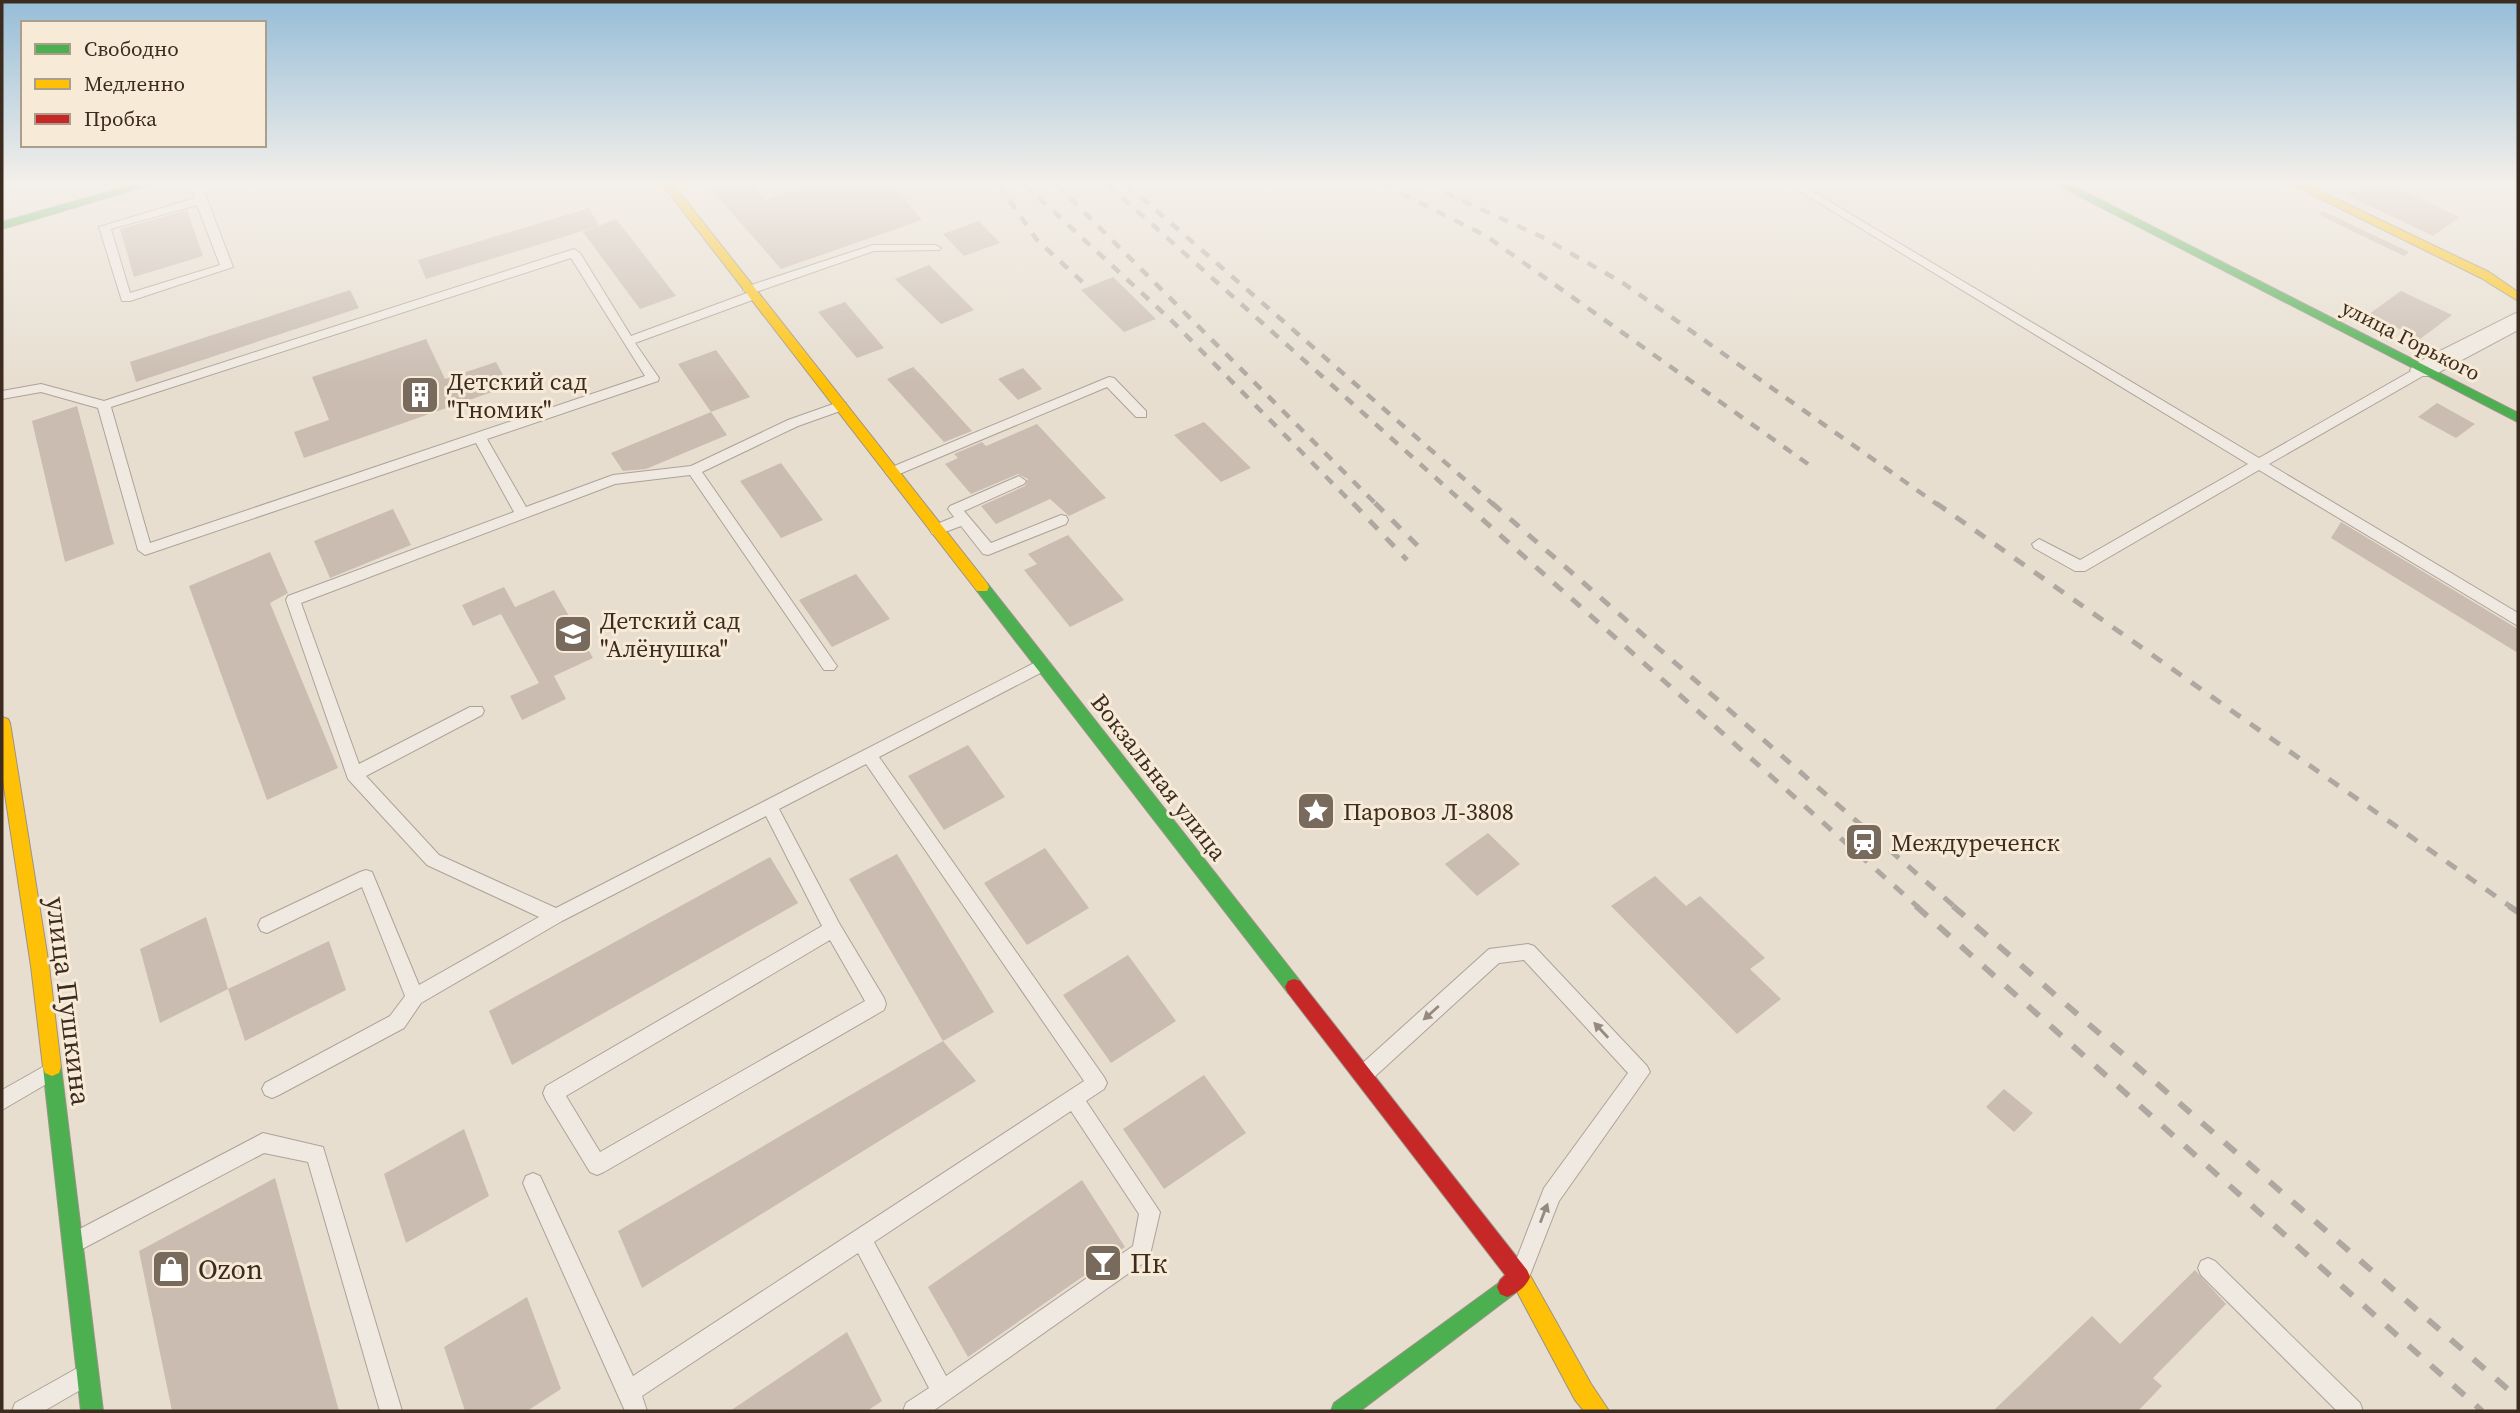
<svg xmlns="http://www.w3.org/2000/svg" width="2520" height="1413" font-family="'Source Serif 4',serif">
<rect width="100%" height="100%" fill="#e7ded0"/>
<g fill="#cabcb1">
<path d="M728 184H752L766 200 814 184H854L859 190 877 184H892L922 220 781 269 711 189Z"/>
<path d="M2365 184H2385L2460 217 2433 236 2347 195Z"/>
<path d="M589 208 599 226 426 279 418 260Z"/>
<path d="M187 210 203 256 134 277 120 229Z"/>
<path d="M2323 211 2409 252 2404 256 2375 242 2321 216 2319 213Z"/>
<path d="M616 219 676 296 640 309 583 232Z"/>
<path d="M979 221 1000 243 964 256 943 234Z"/>
<path d="M929 265 974 310 941 324 895 279Z"/>
<path d="M1113 277 1156 319 1124 332 1081 290Z"/>
<path d="M350 290 359 308 136 382 130 362Z"/>
<path d="M2401 291 2452 315 2420 339 2369 314Z"/>
<path d="M845 302 884 348 857 358 818 312Z"/>
<path d="M426 339 445 379 496 362 509 386 304 458 294 432 329 420 312 377Z"/>
<path d="M716 350 750 397 711 412 678 364Z"/>
<path d="M913 367 922 376 972 431 944 442 887 379Z"/>
<path d="M1023 368 1042 389 1018 400 998 379Z"/>
<path d="M2437 403 2475 424 2456 438 2418 417Z"/>
<path d="M77 406 114 544 65 562 32 421Z"/>
<path d="M711 412 727 435 646 469 623 471 611 453Z"/>
<path d="M1204 422 1251 468 1221 482 1174 435Z"/>
<path d="M1037 424 1106 498 1069 516 1050 499 996 524 981 506 1025 486 1028 479 1018 474 971 494 945 464 958 458 954 454 982 442 986 446Z"/>
<path d="M781 463 823 520 781 538 740 481Z"/>
<path d="M393 509 411 545 330 578 314 541Z"/>
<path d="M2341 522 2518 629V653L2331 538Z"/>
<path d="M1068 535 1124 600 1070 627 1024 570 1037 564 1028 554Z"/>
<path d="M270 552 288 593 270 603 338 768 267 800 189 586Z"/>
<path d="M856 574 890 619 832 647 799 600Z"/>
<path d="M504 587 515 607 554 590 593 658 554 676 566 699 522 720 510 696 539 683 501 614 473 626 462 605Z"/>
<path d="M968 745 1005 797 944 830 908 776Z"/>
<path d="M1488 833 1520 864 1477 896 1445 864Z"/>
<path d="M1045 848 1089 908 1027 945 984 883Z"/>
<path d="M897 854 994 1012 943 1041 849 879Z"/>
<path d="M770 857 798 903 512 1065 489 1011Z"/>
<path d="M1655 876 1686 906 1700 896 1765 958 1750 969 1781 999 1737 1034 1611 906Z"/>
<path d="M206 917 228 989 160 1023 140 949Z"/>
<path d="M329 941 346 990 245 1041 228 989Z"/>
<path d="M1128 955 1176 1021 1111 1063 1063 995Z"/>
<path d="M943 1041 976 1081 642 1288 618 1231Z"/>
<path d="M1204 1075 1246 1133 1164 1189 1123 1129Z"/>
<path d="M2004 1089 2033 1113 2014 1132 1986 1107Z"/>
<path d="M464 1129 489 1196 406 1243 384 1174Z"/>
<path d="M275 1178 339 1411H172L139 1251Z"/>
<path d="M1082 1180 1125 1247 968 1357 928 1287Z"/>
<path d="M2195 1270 2226 1304 2153 1378 2162 1386 2138 1411H1993L2092 1316 2120 1344Z"/>
<path d="M527 1297 561 1389 527 1411H465L444 1347Z"/>
<path d="M847 1332 882 1401 867 1411H730Z"/>
</g>
<g fill="none" stroke-linecap="round" stroke-linejoin="round">
<defs>
<g id="lane">
<path d="M189 184H201L233 267 130 301H122L99 227 195 198ZM197 205 220 265 130 293 111 229Z"/>
<path d="M681 184H698L672 193 666 190Z"/>
<path d="M1788 184H1800L2259 458 2418 367H2428V373L2269 464 2518 613V626L2259 470 2085 571H2075L2034 548 2032 544 2039 539 2080 560 2248 464Z"/>
<path d="M935 245 941 248 939 250 874 251 756 292 760 295 758 298 635 343 659 378 658 381 487 439 526 507 613 475 691 466 788 420 836 403H846V409L798 426 702 472 834 662 837 666 834 670H824L690 475 615 484 301 603 359 764 470 707H482L484 711 482 715 366 776 439 855 556 908 1038 661H1048L1051 665 1048 669 879 757 1104 1077 1107 1083 1104 1089 1086 1101 1160 1212 1149 1259 933 1411H903L906 1403 929 1388 858 1253 642 1396 647 1411H625L526 1190 523 1183 526 1176 533 1173 540 1176 633 1376 1084 1081 866 764 779 809 839 923 884 998 886 1004 884 1010 604 1172 597 1175 590 1172 546 1100 543 1093 546 1086 822 926 766 816 562 921 421 1003 404 1028 279 1095 272 1098 265 1095 262 1089 265 1083 390 1016 405 996 362 887 267 933 261 931 258 925 261 919 360 872 366 870 372 872 419 985 539 917 427 865 348 779 286 600 288 596 514 512 476 443 145 555 138 550 98 408 41 392 2 399V391L41 384 104 401 574 249 580 253 631 336 747 293 743 290 745 287 873 245ZM571 258 645 376 150 543 111 407ZM830 940 865 1001 600 1152 566 1096ZM1071 1111 1139 1214 1133 1246 946 1376 874 1242Z"/>
<path d="M1109 377 1114 378 1146 411V417H1136L1107 387 897 475H887L885 472 887 469Z"/>
<path d="M1019 476 1026 481 1024 484 964 511 991 543 1061 515 1066 516 1068 520 1066 524 988 555 983 554 961 526 937 535 932 534 930 530 932 526 954 517 948 509 950 506Z"/>
<path d="M1528 944 1534 946 1647 1066 1650 1072 1559 1201 1530 1275 1523 1278 1516 1275 1513 1268 1544 1188 1628 1073 1524 960 1499 963 1371 1080 1364 1083 1357 1080 1354 1074 1357 1068 1489 949Z"/>
<path d="M48 1064 55 1067 58 1073 55 1079 2 1110V1090Z"/>
<path d="M263 1133 323 1147 402 1411H380L308 1162 264 1153 84 1248 77 1251 70 1248 67 1241 70 1234Z"/>
<path d="M2208 1258 2215 1261 2360 1403 2363 1411H2337L2201 1275 2198 1268 2201 1261Z"/>
<path d="M81 1366 89 1369 92 1377 89 1385 44 1411H12L15 1403Z"/>
</g>
<path id="street" d="M2518 312V330L2432 376H2414L2410 370 2414 364Z"/>
<g id="fast">
<path d="M136 184H153L2 229V222Z"/>
<path d="M2056 184H2069L2518 413V422Z"/>
<path d="M982 582 987 583 1300 981 1303 987 1300 993 1294 995 1288 993 977 591 975 587Z"/>
<path d="M52 1058 59 1061 61 1067 103 1411H81L43 1067 45 1061Z"/>
<path d="M1507 1277 1514 1280 1517 1287 1514 1294 1360 1411H1331L1334 1403Z"/>
</g>
<g id="slow">
<path d="M662 184H673L987 583 989 587 987 591H977Z"/>
<path d="M2291 184H2305L2489 272 2518 292V301L2481 278Z"/>
<path d="M2 717 8 719 10 723 49 966 61 1067 59 1073 52 1076 45 1073 43 1067 31 966 2 774Z"/>
<path d="M1520 1267 1527 1270 1591 1384 1609 1411H1584L1575 1400 1513 1284 1510 1277 1513 1270Z"/>
</g>
<path id="jam" d="M1294 979 1300 981 1527 1270 1530 1277C1526 1287 1517 1293 1507 1297L1500 1294 1497 1287 1500 1280 1505 1275 1288 993 1285 987 1288 981Z"/>
</defs>
<use href="#lane" stroke="#aca398" stroke-width="2"/>
<use href="#street" stroke="#aca398" stroke-width="2"/>
<use href="#fast" stroke="#9c9388" stroke-width="2"/>
<use href="#slow" stroke="#9c9388" stroke-width="2"/>
<use href="#jam" stroke="#9c9388" stroke-width="2"/>
<use href="#lane" fill="#efe9e1" fill-rule="evenodd"/>
<use href="#street" fill="#efe9e1" fill-rule="evenodd"/>
<use href="#fast" fill="#4caf50" fill-rule="evenodd"/>
<use href="#slow" fill="#ffc107" fill-rule="evenodd"/>
<use href="#jam" fill="#c62828" fill-rule="evenodd"/>
<g stroke="#aea8a1" stroke-width="4.5" stroke-dasharray="10 10" stroke-linecap="butt">
<path d="M998 184 1037 240 1088 287"/>
<path d="M1024 184 1172 321 1354 505"/>
<path d="M1056 184 1377 505"/>
<path d="M1107 184 1466 505"/>
<path d="M1126 184 1494 505"/>
<path d="M1383 184 1486 236 1808 464"/>
<path d="M1426 184 1542 237 1623 283 1938 505"/>
</g>
<g stroke="#aea8a1" stroke-width="5" stroke-dasharray="12 12" stroke-linecap="butt">
<path d="M1353 503 1407 560"/>
<path d="M1375 503 1423 551"/>
<path d="M1464 503 1918 907"/>
<path d="M1492 503 1955 907"/>
<path d="M1936 503 2511 907"/>
</g>
<g stroke="#aea8a1" stroke-width="6" stroke-dasharray="15 15" stroke-linecap="butt">
<path d="M1916 906 2482 1411"/>
<path d="M1953 906 2518 1398"/>
<path d="M2509 906 2518 912"/>
</g>
</g>
<defs><path id="oneway-solid" d="M-6-.8H1V-3.2L6.5 0L1 3.2V.8H-6Z" transform="scale(1.75)"/></defs>
<g fill="#968a80">
<use href="#oneway-solid" transform="translate(1431 1013) rotate(138)"/>
<use href="#oneway-solid" transform="translate(1601 1030) rotate(-133)"/>
<use href="#oneway-solid" transform="translate(1544 1213) rotate(-69)"/>
</g>
<linearGradient id="sky" x2="0" y2="1"><stop stop-color="#96bdd8"/><stop offset="0.48" stop-color="#f4f0ea"/><stop offset="1" stop-color="#f4f0ea" stop-opacity="0"/></linearGradient>
<rect width="2520" height="382" fill="url(#sky)"/>
<defs>
<symbol id="building-square" viewBox="-11 -11 22 22"><rect x="-9" y="-9" width="18" height="18" rx="4" fill="#786a5d" stroke="#f7ebd7"/><path d="M-4-6H4V6H1V3H-1V6H-4ZM-2.5-4.3h1.7v1.8h-1.7ZM.8-4.3h1.7v1.8H.8ZM-2.5-1h1.7V.8h-1.7ZM.8-1h1.7V.8H.8Z" fill="#fff"/></symbol>
<symbol id="school-square" viewBox="-11 -11 22 22"><rect x="-9" y="-9" width="18" height="18" rx="4" fill="#786a5d" stroke="#f7ebd7"/><path d="M0-5L7-2L0 1L-7-2ZM-4 1L0 2.5L4 1V4Q0 6-4 4Z" fill="#fff"/></symbol>
<symbol id="sight-square" viewBox="-11 -11 22 22"><rect x="-9" y="-9" width="18" height="18" rx="4" fill="#786a5d" stroke="#f7ebd7"/><path d="M0-6L1.8-2.2L6-1.7L2.9 1.2L3.7 5.4L0 3.3L-3.7 5.4L-2.9 1.2L-6-1.7L-1.8-2.2Z" fill="#fff"/></symbol>
<symbol id="station-square" viewBox="-11 -11 22 22"><rect x="-9" y="-9" width="18" height="18" rx="4" fill="#786a5d" stroke="#f7ebd7"/><path d="M-3-6H3Q5-6 5-4V2Q5 4 3 4L4.5 6H3L1.5 4h-3L-3 6H-4.5L-3 4Q-5 4-5 2V-4Q-5-6-3-6ZM-3.5-4v3h7v-3ZM-3.5 1v1.5H-2V1ZM2 1v1.5H3.5V1Z" fill="#fff"/></symbol>
<symbol id="bar-square" viewBox="-11 -11 22 22"><rect x="-9" y="-9" width="18" height="18" rx="4" fill="#786a5d" stroke="#f7ebd7"/><path d="M-6-5H6L.8 .8V4.5H3.5V6h-7V4.5H-.8V.8Z" fill="#fff"/></symbol>
<symbol id="shop-square" viewBox="-11 -11 22 22"><rect x="-9" y="-9" width="18" height="18" rx="4" fill="#786a5d" stroke="#f7ebd7"/><path d="M-5-2.5h2.3a2.7 3.5 0 0 1 5.4 0H5L5.5 6h-11ZM-1.5-2.5h3a1.5 2.3 0 0 0-3 0Z" fill="#fff"/></symbol>
</defs>
<g fill-rule="evenodd">
<use href="#building-square" x="398" y="373" width="44" height="44"/>
<use href="#school-square" x="551" y="612" width="44" height="44"/>
<use href="#sight-square" x="1294" y="789" width="44" height="44"/>
<use href="#station-square" x="1842" y="820" width="44" height="44"/>
<use href="#bar-square" x="1081" y="1241" width="44" height="44"/>
<use href="#shop-square" x="149" y="1247" width="44" height="44"/>
</g>
<g text-anchor="middle" dominant-baseline="central" stroke-width="6" stroke-linejoin="round" paint-order="stroke">
<g font-size="21" fill="#3c2b1f" stroke="#f7ebd7">
<text transform="translate(2411 340) rotate(27)">улица Горького</text>
</g>
<g font-size="24" fill="#3c2b1f" stroke="#f7ebd7" text-anchor="start">
<text x="447" y="381">Детский сад<tspan x="447" dy="28">"Гномик"</tspan></text>
<text x="600" y="620">Детский сад<tspan x="600" dy="28">"Алёнушка"</tspan></text>
<text x="1343" y="811">Паровоз Л-3808</text>
<text x="1891" y="842">Междуреченск</text>
</g>
<g font-size="24" fill="#3c2b1f" stroke="#f7ebd7">
<text transform="translate(1159 777) rotate(52)">Вокзальная улица</text>
</g>
<g font-size="28" fill="#3c2b1f" stroke="#f7ebd7">
<text transform="translate(69 1001) rotate(83)">улица Пушкина</text>
</g>
<g font-size="28" fill="#3c2b1f" stroke="#f7ebd7" text-anchor="start">
<text x="1130" y="1263">Пк</text>
<text x="198" y="1269">Ozon</text>
</g>
</g>
<rect width="2520" height="1413" fill="none" stroke="#3c2b1f" stroke-width="7"/>
<rect x="21" y="21" width="245" height="126" fill="#f7ebd7" stroke="#ac9e8d" stroke-width="2"/>
<rect x="35" y="44" width="35" height="10" fill="#4caf50" stroke="#ac9e8d" stroke-width="2"/>
<text x="84" y="56" font-size="21" fill="#3c2b1f">Свободно</text>
<rect x="35" y="79" width="35" height="10" fill="#ffc107" stroke="#ac9e8d" stroke-width="2"/>
<text x="84" y="91" font-size="21" fill="#3c2b1f">Медленно</text>
<rect x="35" y="114" width="35" height="10" fill="#c62828" stroke="#ac9e8d" stroke-width="2"/>
<text x="84" y="126" font-size="21" fill="#3c2b1f">Пробка</text>
</svg>
